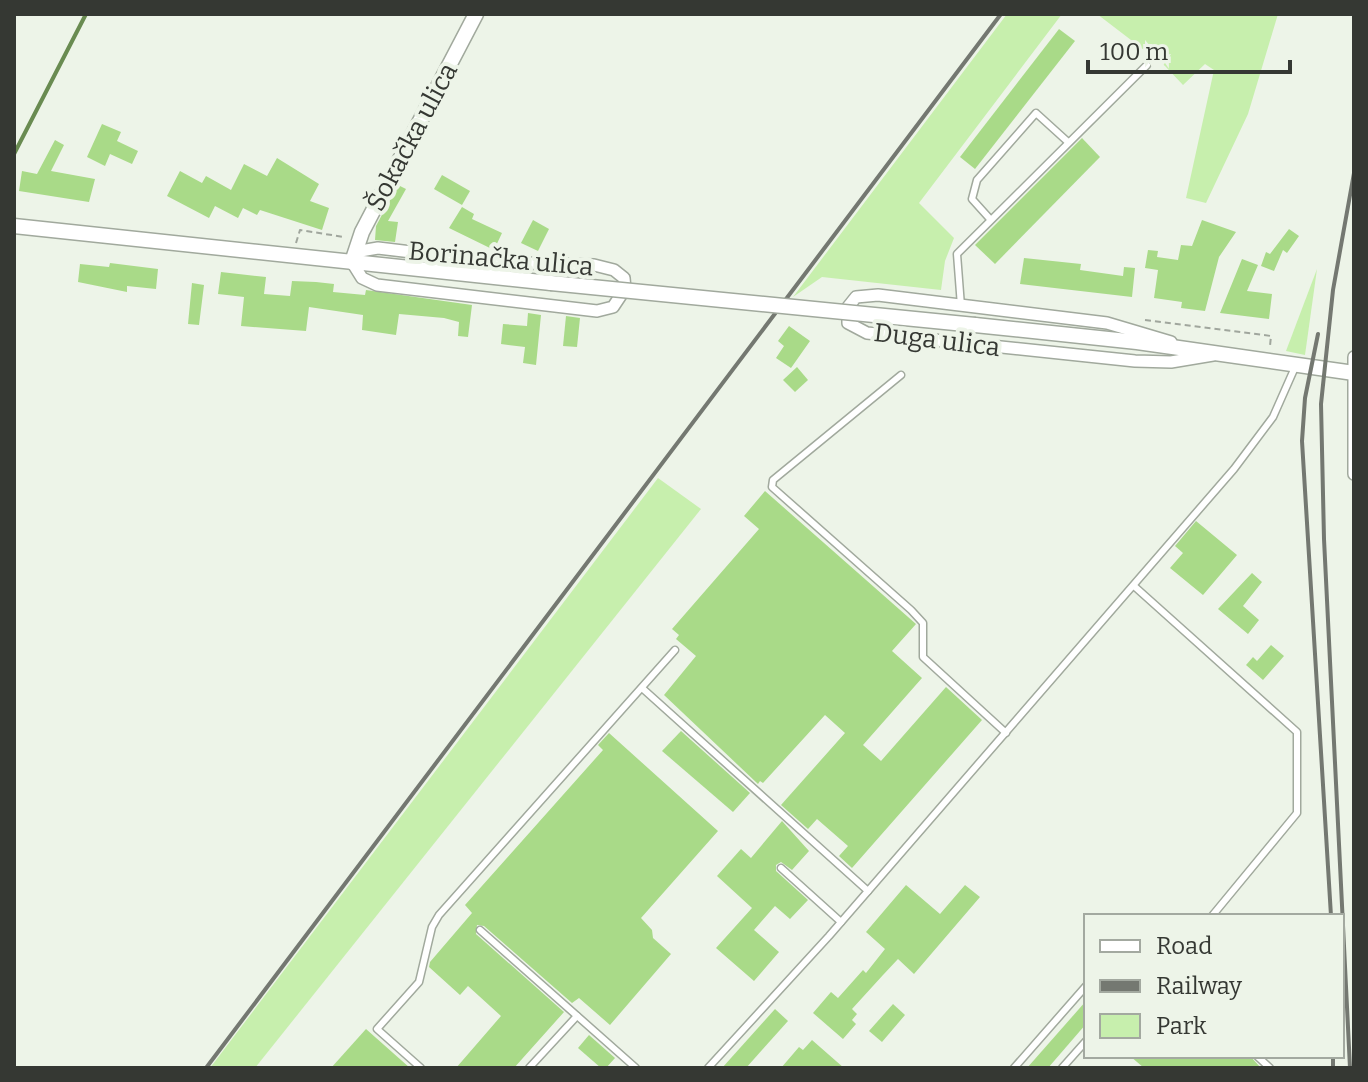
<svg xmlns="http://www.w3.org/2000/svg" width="1368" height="1082" font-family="Bitter,serif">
<rect width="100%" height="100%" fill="#edf4e8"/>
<g fill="#c7efad">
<path d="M1007 14H1062L919 203 954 238 945 261 941 290 822 277 793 297Z"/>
<path d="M1097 14H1278L1248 114 1206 203 1186 198 1214 70 1205 64 1183 85 1165 66Z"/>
<path d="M1317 269 1305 355 1286 351Z"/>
<path d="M658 478 701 509 255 1068H210Z"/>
</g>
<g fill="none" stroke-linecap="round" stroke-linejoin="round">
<path stroke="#698b51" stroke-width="4" d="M14 154 86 14"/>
</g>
<g fill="#a9da88">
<path d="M1059 29 1075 41 975 169 960 157Z"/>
<path d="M102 124 121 132 117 141 138 151 132 164 110 154 105 166 87 157Z"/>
<path d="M1082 138 1100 157 995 264 975 245Z"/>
<path d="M55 140 64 145 51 171 95 179 89 202 19 191 22 171 37 174Z"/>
<path d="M277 158 319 184 310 201 329 208 322 230 260 210 257 215 243 208 238 218 215 206 209 218 167 196 180 171 202 183 206 176 231 190 244 164 267 176Z"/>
<path d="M442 175 470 191 462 205 434 189Z"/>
<path d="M398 185 406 189 388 221 398 222 395 242 375 240 376 226Z"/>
<path d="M462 207 474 214 472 219 502 233 494 250 449 228Z"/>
<path d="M533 220 549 229 538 251 521 243Z"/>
<path d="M1202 220 1236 232 1219 257 1205 311 1181 308 1182 302 1154 298 1158 270 1145 268 1148 250 1158 251 1157 257 1178 260 1181 245 1192 246Z"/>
<path d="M1289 229 1299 236 1287 253 1283 250 1274 271 1261 266 1266 252 1270 254Z"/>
<path d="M1024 258 1081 264 1080 270 1123 276 1124 267 1135 268 1132 297 1020 284Z"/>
<path d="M1242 259 1258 265 1247 291 1272 294 1269 319 1220 313Z"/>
<path d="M110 263 158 269 156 289 127 286V292L78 282 80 264 109 267Z"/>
<path d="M221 272 266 277 264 294 290 296 292 281 316 282 334 284 333 292 365 295 366 290 472 305 468 337 458 336 459 322 444 318 399 314 396 335 362 330 363 315 309 307 306 331 241 326 244 297 218 294Z"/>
<path d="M192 283 204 285 199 325 188 324Z"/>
<path d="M528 313 541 315 536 365 523 363 525 347 501 344 503 324 527 326Z"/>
<path d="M566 316 580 318 577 347 563 346Z"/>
<path d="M789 326 810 341 791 368 776 358 784 346 778 341Z"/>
<path d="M797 367 808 380 795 392 783 380Z"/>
<path d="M765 491 916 624 892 651 922 678 863 745 881 761 946 687 982 720 852 868 839 856 848 846 817 819 808 829 781 805 845 733 825 715 763 783 760 781 758 784 664 695 696 656 676 639 679 635 672 629 759 529 744 516Z"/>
<path d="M1196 521 1237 555 1203 595 1170 568 1183 553 1175 546Z"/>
<path d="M1252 573 1262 582 1243 606 1259 620 1248 634 1218 609Z"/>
<path d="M1271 645 1284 656 1263 680 1246 665 1253 657 1257 661Z"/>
<path d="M681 731 750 793 733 812 662 751Z"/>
<path d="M609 733 718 831 641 918 652 930 653 938 671 954 610 1025 579 998 572 1003 484 926 477 925 476 934 564 1012 514 1068H456L501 1016 468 986 460 995 429 967 430 962 472 913 465 905 603 750 598 745Z"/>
<path d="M782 821 809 851 792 870 781 862 776 865V871L808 900 790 919 775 906 754 930 779 952 754 981 716 948 752 908 717 876 741 849 751 858Z"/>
<path d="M906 885 940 914 965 885 980 897 914 974 898 959 883 975 852 1009 857 1014 852 1020 856 1024 843 1039 813 1013 831 992 838 998 863 970 866 973 885 949 866 932Z"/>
<path d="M1086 1001V1024L1048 1068H1027Z"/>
<path d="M893 1004 905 1015 882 1042 869 1031Z"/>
<path d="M775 1009 788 1021 746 1068H722Z"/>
<path d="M366 1029 410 1068H331Z"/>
<path d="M589 1035 615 1058 606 1068H601L578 1048Z"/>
<path d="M812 1040 844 1068H781L799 1047 803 1050Z"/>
<path d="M1130 1056H1250L1261 1068H1144Z"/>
</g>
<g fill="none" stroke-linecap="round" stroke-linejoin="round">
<defs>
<g id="service">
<path d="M990 219 972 199 977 180 1036 113 1068 142"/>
<path d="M961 306 957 254 1147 65"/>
<path d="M901 375 773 480 772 487 911 610 923 623V657L1006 733"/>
<path d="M1134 586 1297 732V813L1212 916"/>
<path d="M642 688 868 891"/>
<path d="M781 868 841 922"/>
<path d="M480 930 636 1068"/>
<path d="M1257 1056 1270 1068"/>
<path d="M421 1068 377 1029 419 982 432 927 439 915 675 650"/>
<path d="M529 1068 577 1016"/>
<path d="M708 1068 829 936 1234 469 1273 417 1296 365"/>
<path d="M1014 1068 1086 986"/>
<path d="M1062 1068 1086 1041"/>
</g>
<g id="minor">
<path d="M352 262 362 278 377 285 597 311 613 307 625 289 624 278 614 270 594 265 495 262 378 248 355 252"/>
<path d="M1171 342 1107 323 878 295 856 297 848 307V323L867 333 1135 361 1171 362 1213 355"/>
<path d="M1354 357V474"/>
</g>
<g id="tertiary">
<path d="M14 226 551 283"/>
<path d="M352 262 362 232 476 14"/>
<path d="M975 325 1137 342 1354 373"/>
</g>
</defs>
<use href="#service" stroke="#a1a99d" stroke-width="9"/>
<use href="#minor" stroke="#a1a99d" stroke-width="14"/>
<use href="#tertiary" stroke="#a1a99d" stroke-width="17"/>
<g stroke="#a0a69d" stroke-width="2" stroke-dasharray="6 4" stroke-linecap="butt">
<path d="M296 243 300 230 344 237"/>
<path d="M1145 320 1271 336 1270 346"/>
</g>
<use href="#service" stroke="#fff" stroke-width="6"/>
<use href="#minor" stroke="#fff" stroke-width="11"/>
<use href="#tertiary" stroke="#fff" stroke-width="14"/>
<g stroke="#747871" stroke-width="4">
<path d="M1318 334 1305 398 1302 441 1331 916"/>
<path d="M1333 1056V1068"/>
<path d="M206 1068 1001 14"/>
<path d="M1350 1068 1324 539 1321 404 1333 290 1354 173"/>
</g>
<defs>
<path id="tertiary-bridge" d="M551 283 975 325"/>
</defs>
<use href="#tertiary-bridge" stroke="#a1a99d" stroke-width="17" stroke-linecap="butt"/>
<use href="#tertiary-bridge" stroke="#fff" stroke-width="14"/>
</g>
<g text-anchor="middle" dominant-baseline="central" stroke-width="8" stroke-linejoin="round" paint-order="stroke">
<g font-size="26" fill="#353833" stroke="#edf4e8">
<text transform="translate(412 137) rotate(-62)">Šokačka ulica</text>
<text transform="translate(501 259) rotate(5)">Borinačka ulica</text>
<text transform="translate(937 340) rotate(7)">Duga ulica</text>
</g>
</g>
<rect width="1368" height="1082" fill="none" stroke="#353833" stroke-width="32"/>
<rect x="1084" y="914" width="260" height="144" fill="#edf4e8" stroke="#a3a9a0" stroke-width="2"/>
<rect x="1100" y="940" width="40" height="12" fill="#ffffff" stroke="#a3a9a0" stroke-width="2"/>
<text x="1156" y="954" font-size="24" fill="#353833">Road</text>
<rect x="1100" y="980" width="40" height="12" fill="#747871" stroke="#a3a9a0" stroke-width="2"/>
<text x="1156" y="994" font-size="24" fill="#353833">Railway</text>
<rect x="1100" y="1014" width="40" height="24" fill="#c7efad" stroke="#a3a9a0" stroke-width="2"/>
<text x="1156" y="1034" font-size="24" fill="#353833">Park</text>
<path d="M1088 60v12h202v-12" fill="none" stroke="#353833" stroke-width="4"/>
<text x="1100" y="60" font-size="24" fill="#353833" stroke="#edf4e8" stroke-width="6" paint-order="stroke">100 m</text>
</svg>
